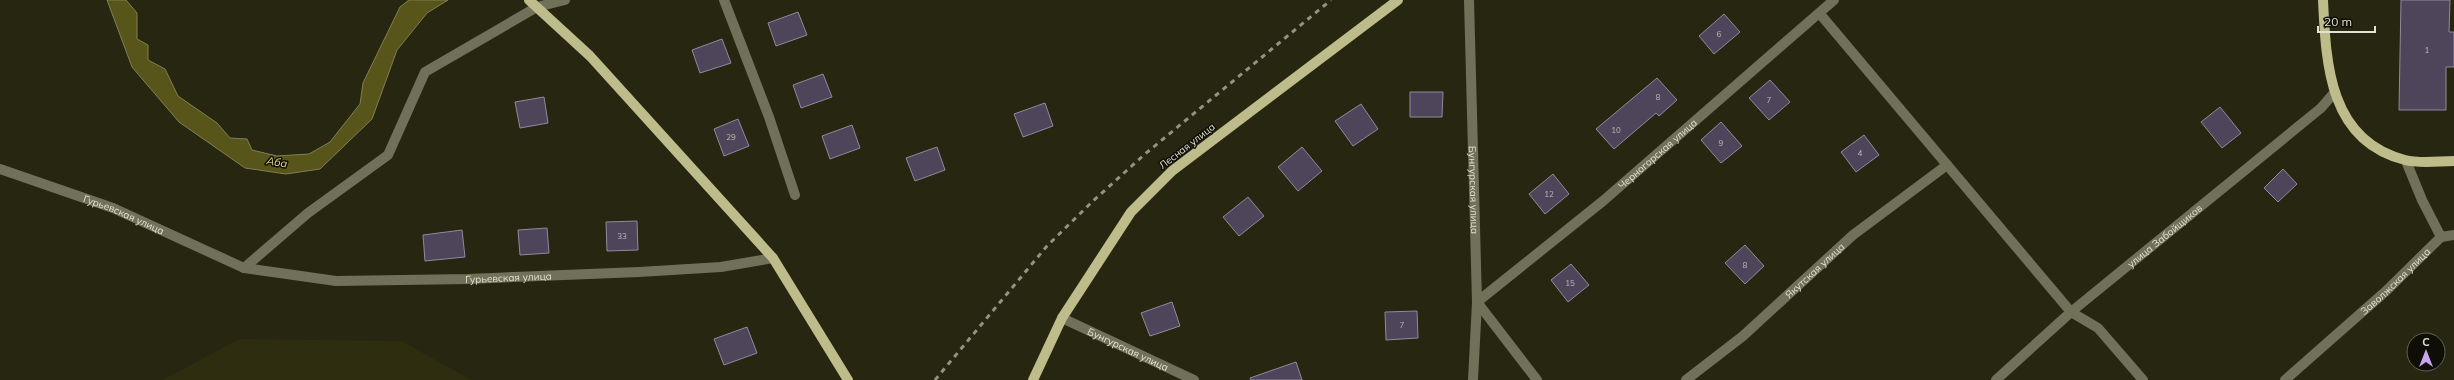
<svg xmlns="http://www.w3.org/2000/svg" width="2454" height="380" font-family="Mulish,sans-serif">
<rect width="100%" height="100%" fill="#272610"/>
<path fill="#2e2d0f" d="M239 339 402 341 471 380H163Z"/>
<path fill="#58551b" stroke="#817f52" d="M107 0H126L137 13V39L148 45V60L165 69 178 96 217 123 230 138 247 139 252 150 277 156 309 154 330 142 360 104 363 83 400 7 409 0H448L427 13 397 50 372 119 320 169 286 174 245 168 179 122 132 67Z"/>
<g fill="#4e455a" stroke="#9288a0">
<path d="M2401 0H2450L2449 32H2454V67H2446V110H2399Z"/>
<path d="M798 12 807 35 776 46 768 23Z"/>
<path d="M1724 14 1740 32 1714 54 1699 36Z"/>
<path d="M722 39 731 63 700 73 692 50Z"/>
<path d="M823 74 832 97 801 108 793 85Z"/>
<path d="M1657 78 1677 100 1659 116 1656 113 1614 149 1596 129Z"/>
<path d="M1770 80 1790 102 1769 120 1749 98Z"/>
<path d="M1410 92H1443L1442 117H1410Z"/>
<path d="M544 97 548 123 520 128 515 102Z"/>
<path d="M1045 103 1053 126 1023 137 1014 114Z"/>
<path d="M1361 104 1378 129 1353 146 1335 121Z"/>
<path d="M2220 107 2241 133 2222 148 2201 122Z"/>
<path d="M738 119 749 146 724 156 714 129Z"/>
<path d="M1721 122 1742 146 1721 163 1701 140Z"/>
<path d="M852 125 860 148 830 159 822 136Z"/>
<path d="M1864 135 1879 155 1856 172 1841 152Z"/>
<path d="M937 147 945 170 915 181 906 158Z"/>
<path d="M1302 147 1322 171 1298 191 1278 167Z"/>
<path d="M2283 169 2297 184 2278 202 2264 188Z"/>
<path d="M1553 174 1569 194 1545 214 1529 194Z"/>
<path d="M1248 197 1264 216 1239 236 1223 217Z"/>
<path d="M637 221 638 250 607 251 606 222Z"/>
<path d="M547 228 549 253 520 255 518 230Z"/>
<path d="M462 230 465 257 425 261 423 235Z"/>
<path d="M1745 245 1764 266 1745 284 1725 263Z"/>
<path d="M1571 264 1589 285 1568 302 1551 280Z"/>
<path d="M1172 302 1180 326 1150 336 1141 313Z"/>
<path d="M1417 311 1418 338 1386 340 1385 312Z"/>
<path d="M747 327 757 353 724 365 714 339Z"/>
<path d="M1296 362 1302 380H1251L1250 378Z"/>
</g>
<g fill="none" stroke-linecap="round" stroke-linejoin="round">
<g stroke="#717058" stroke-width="10">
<path d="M724 0 769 117 795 195"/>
<path id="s1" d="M1469 0 1477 302 1473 380"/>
<path d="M1820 14 2071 312 2098 328 2143 380"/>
<path id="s2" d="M0 169 113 208 244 268 336 281 468 279 639 272 721 267 773 258"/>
<path d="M2441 237 2454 235"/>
<path d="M244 268 308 213 388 155 425 72 537 7 565 0"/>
<path id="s3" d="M1062 318 1194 380"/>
<path id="s4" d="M1537 380 1477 302 1603 201 1834 0"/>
<path id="s5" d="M1686 380 1743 336 1853 235 1947 165"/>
<path id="s6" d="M1996 380 2071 312 2321 108 2334 93"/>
<path id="s7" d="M2285 380 2386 291 2441 237 2422 200 2406 161"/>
</g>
<g stroke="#bebc8b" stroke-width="10">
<path d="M529 0 590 56 773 258 848 380"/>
<path d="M2323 0C2326 64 2329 141 2405 160 2420 164 2439 161 2454 161"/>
<path d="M1033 380 1062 318 1131 212 1172 171 1398 0"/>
</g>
<path stroke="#949382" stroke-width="3" stroke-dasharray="5 5" stroke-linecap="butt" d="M935 380 1047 246 1093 201 1145 154 1331 0"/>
</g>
<g text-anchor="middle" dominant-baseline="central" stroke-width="3" stroke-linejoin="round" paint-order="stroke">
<g font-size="8" fill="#bdbbb6">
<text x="1719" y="34">6</text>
<text x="2427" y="50">1</text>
<text x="1658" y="97">8</text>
<text x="1769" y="100">7</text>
<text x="1616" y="130">10</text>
<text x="731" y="137">29</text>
<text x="1721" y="143">9</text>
<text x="1860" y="153">4</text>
<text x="1549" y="194">12</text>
<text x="622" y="236">33</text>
<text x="1745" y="265">8</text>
<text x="1570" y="283">15</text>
<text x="1402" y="325">7</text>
</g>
<g font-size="10" fill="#e2e2d4" stroke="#0f0e06">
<text transform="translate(1187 146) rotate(-38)">Лесная улица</text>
<text stroke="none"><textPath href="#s4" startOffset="332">Черногорская улица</textPath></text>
<text stroke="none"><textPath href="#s1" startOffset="190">Бунгурская улица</textPath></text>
<text stroke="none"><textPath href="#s2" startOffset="132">Гурьевская улица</textPath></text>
<text stroke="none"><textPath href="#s6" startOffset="222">улица Забойщиков</textPath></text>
<text stroke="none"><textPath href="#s5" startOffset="169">Якутская улица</textPath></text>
<text stroke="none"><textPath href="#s2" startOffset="529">Гурьевская улица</textPath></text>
<text stroke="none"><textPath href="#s7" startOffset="148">Заволжская улица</textPath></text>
<text stroke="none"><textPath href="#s3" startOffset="73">Бунгурская улица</textPath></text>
</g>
<g font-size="11" font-style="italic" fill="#e3df89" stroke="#0f0e06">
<text transform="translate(277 162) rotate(9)">Аба</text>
</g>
</g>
<g transform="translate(2426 352)"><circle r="19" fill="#0f0e06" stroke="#636358"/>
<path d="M0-3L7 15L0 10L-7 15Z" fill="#c7a6ef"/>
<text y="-6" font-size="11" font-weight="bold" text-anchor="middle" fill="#e2e2d4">С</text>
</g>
<path d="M2318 26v6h57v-6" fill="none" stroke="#e2e2d4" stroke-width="2"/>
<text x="2324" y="26" font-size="12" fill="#e2e2d4" stroke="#0f0e06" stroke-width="3" paint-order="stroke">20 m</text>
</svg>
